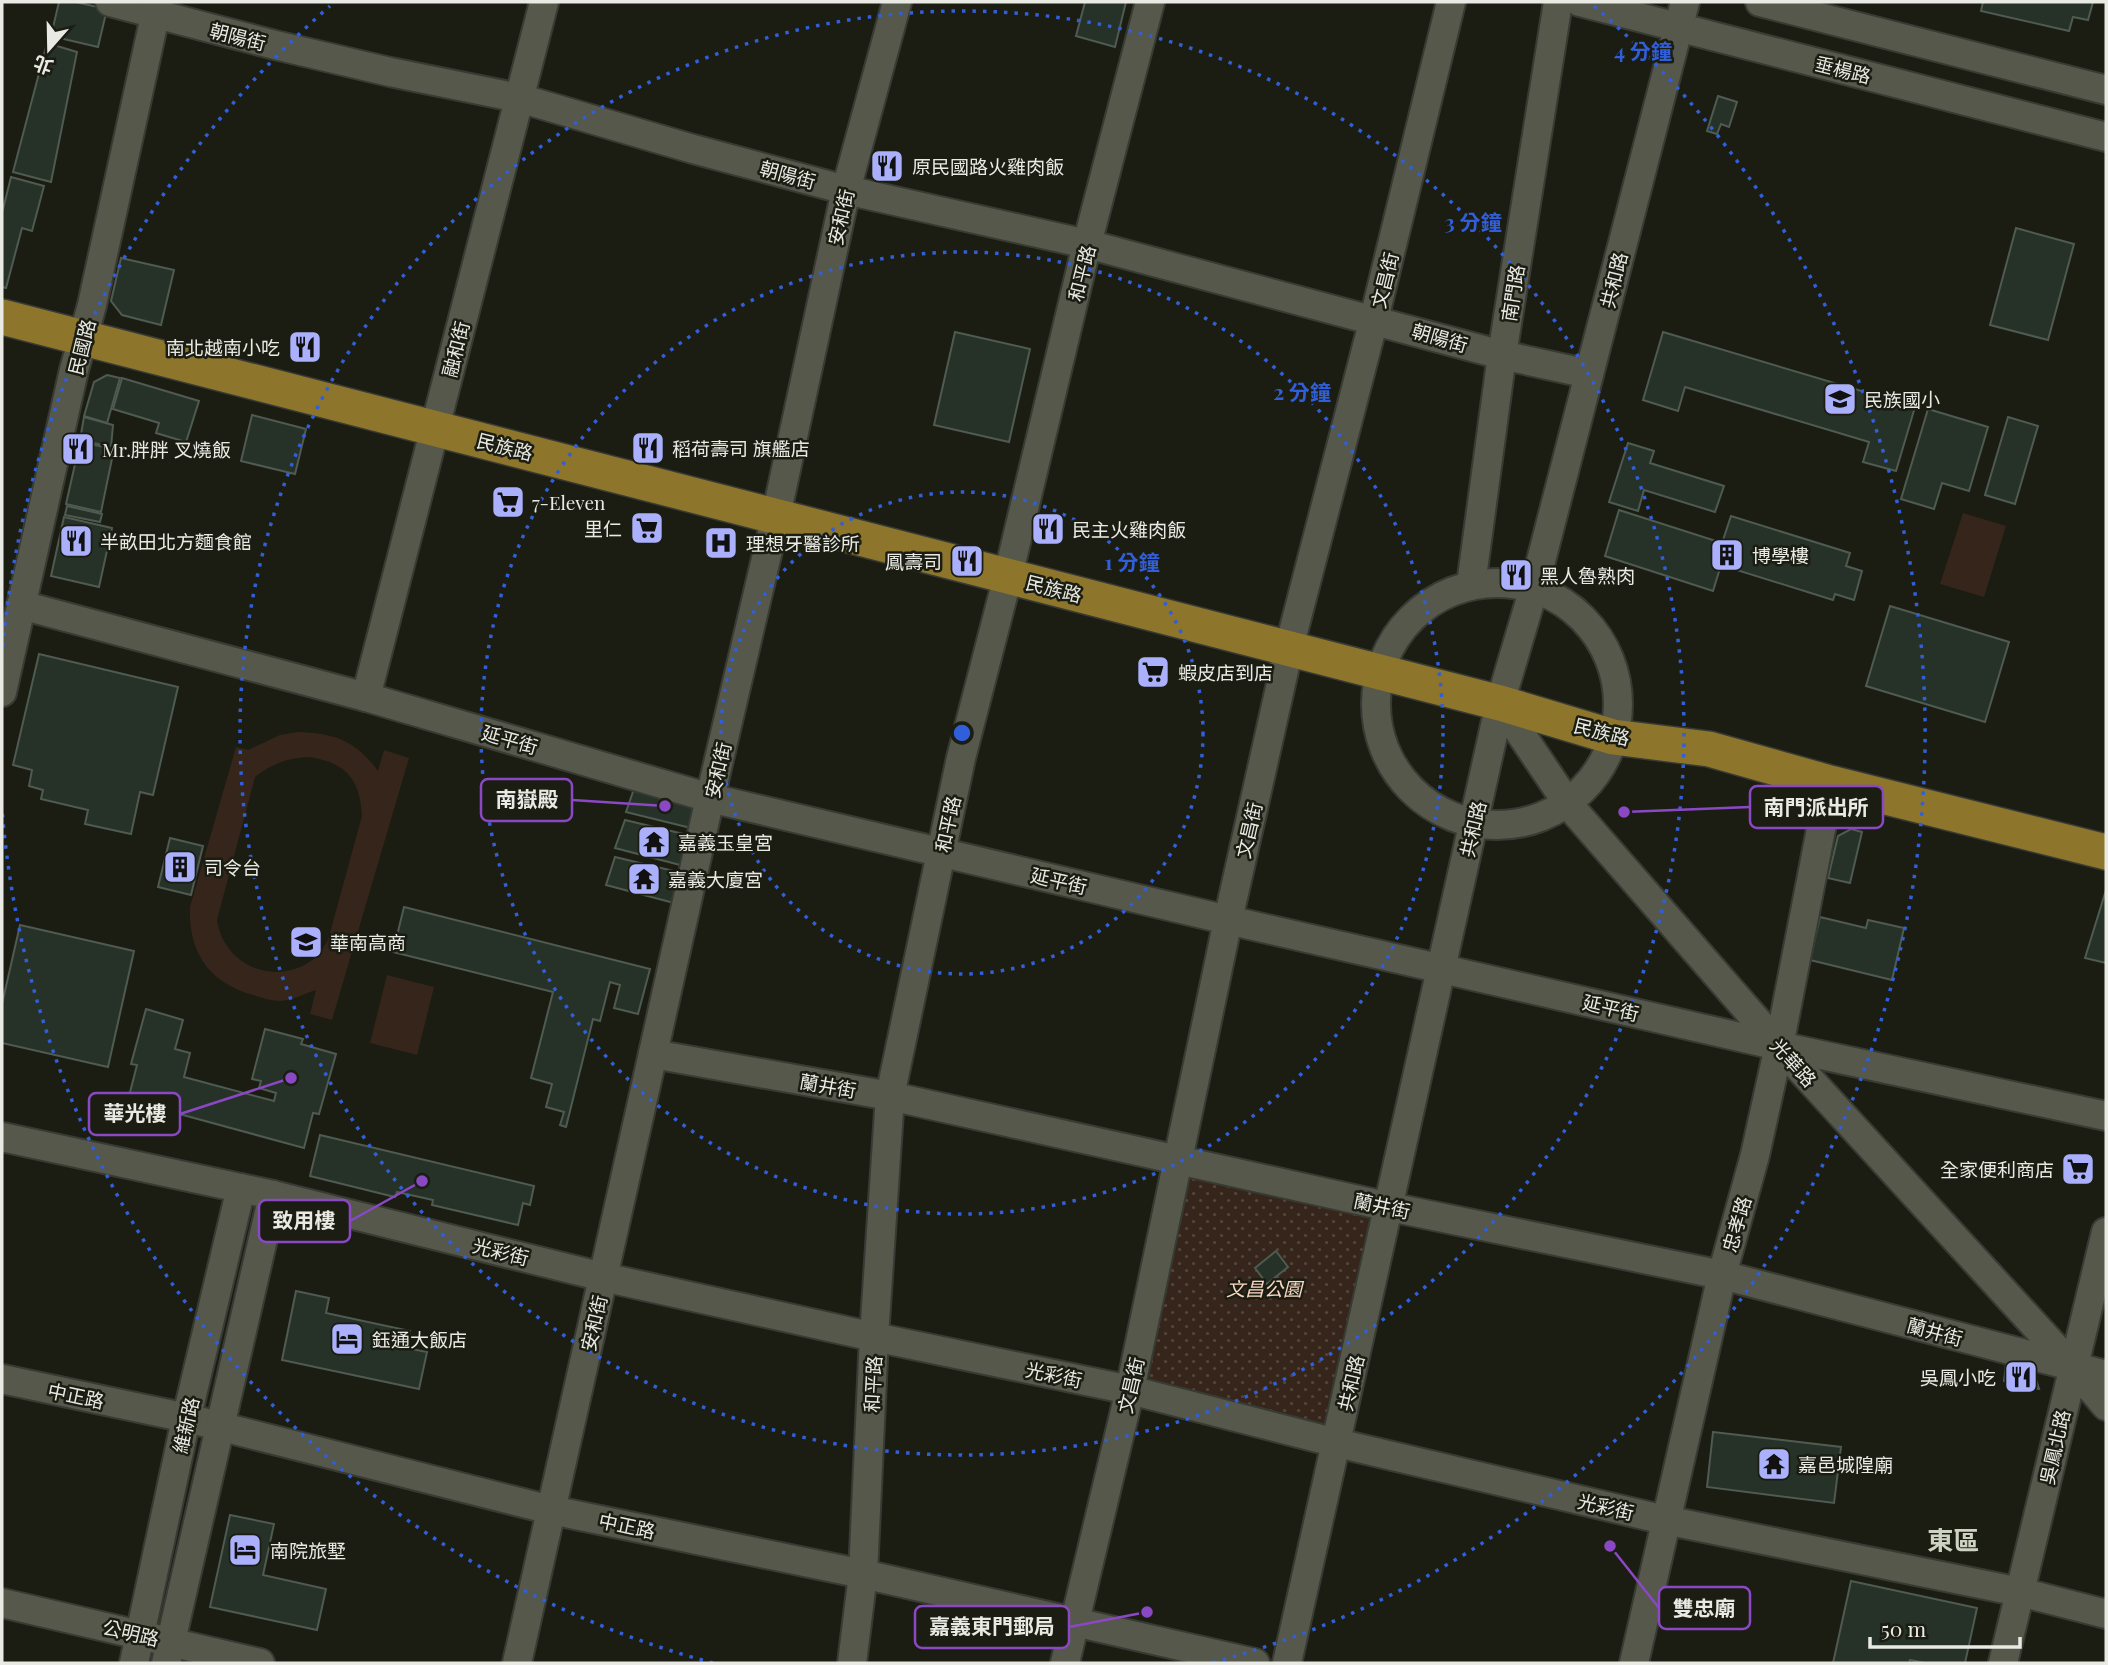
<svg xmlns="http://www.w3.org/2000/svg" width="2108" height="1665" font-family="'Playfair Display','Noto Sans TC',serif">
<defs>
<pattern id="grass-dots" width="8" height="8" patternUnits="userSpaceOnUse" patternTransform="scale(1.75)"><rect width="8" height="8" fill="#35251a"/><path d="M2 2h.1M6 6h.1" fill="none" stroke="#52453b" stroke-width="1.8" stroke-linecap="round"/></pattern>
</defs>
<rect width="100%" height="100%" fill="#1b1d13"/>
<path fill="url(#grass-dots)" d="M1191 1170 1380 1212 1331 1429 1146 1380Z"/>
<g fill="#35251a" fill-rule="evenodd">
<path d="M1963 513 2006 526 1984 597 1940 584Z"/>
<path d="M298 732C335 733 356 741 378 771L384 750 409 758 332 1020 310 1014 316 990C304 994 292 1000 280 1001 271 1001 262 998 253 995 210 983 188 953 190 907L236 747 248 750 280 735ZM310 757C346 763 360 779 362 816L328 940C324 946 321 953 315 958 278 988 224 967 217 920L255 777C273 763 288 758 310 757Z"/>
<path d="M387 975 434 987 417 1055 370 1043Z"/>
</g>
<g fill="#263128" stroke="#4f5a51" stroke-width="2">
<path d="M59 2H75L107 9 98 47 51 36Z"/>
<path d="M1085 2H1126L1115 47 1076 36Z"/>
<path d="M1983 2H2093L2088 20 2073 17 2069 31 1981 11Z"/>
<path d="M47 43 77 52 51 182 13 172Z"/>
<path d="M1718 96 1737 102 1729 127 1721 124 1717 134 1707 131Z"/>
<path d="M11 177 44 186 32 231 22 228 6 288 2 287V213Z"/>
<path d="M2016 228 2074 244 2048 340 1990 325Z"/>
<path d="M121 258 174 270 161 325 122 315 111 301Z"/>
<path d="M955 332 1030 349 1009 442 934 425Z"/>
<path d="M1663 332 1915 407 1896 471 1863 462 1869 442 1685 387 1678 411 1643 400Z"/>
<path d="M107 375 120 378 107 423 84 416 94 382Z"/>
<path d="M122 378 199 401 186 442 156 433 159 423 113 409Z"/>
<path d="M1928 409 1988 427 1969 491 1942 483 1934 509 1901 499Z"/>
<path d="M252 415 306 429 295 474 241 461Z"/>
<path d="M84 417 113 425 111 447 80 440Z"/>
<path d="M2008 417 2038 426 2015 504 1985 495Z"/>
<path d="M80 442 114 449 101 512 66 504Z"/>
<path d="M1628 443 1654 451 1650 463 1724 486 1715 512 1644 490 1638 511 1609 502Z"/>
<path d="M67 506 102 514 100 522 65 515Z"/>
<path d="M1619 510 1722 543 1731 516 1850 553 1846 566 1862 571 1854 600 1835 594 1833 600 1721 565 1713 591 1605 556Z"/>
<path d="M64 517 112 528 99 587 51 576Z"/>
<path d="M1890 606 2009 642 1985 722 1866 686Z"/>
<path d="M39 654 178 687 153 795 140 792 131 834 85 824 88 810 41 799 43 790 29 786 32 770 13 765Z"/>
<path d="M636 783 703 800 695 829 626 812Z"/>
<path d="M625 820 692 836 684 866 615 848Z"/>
<path d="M1851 829 1862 832 1850 883 1828 878 1838 836Z"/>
<path d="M170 838 203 846 191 895 158 887Z"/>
<path d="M615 857 682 873 674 903 606 885Z"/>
<path d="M2106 890V963L2085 958Z"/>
<path d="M404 907 650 969 638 1014 614 1008 620 985 610 982 600 1021 593 1019 566 1127 560 1125 564 1112 546 1107 552 1084 531 1078 553 992 393 952Z"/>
<path d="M1820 917 1866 928 1868 920 1904 928 1892 980 1810 960Z"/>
<path d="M20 925 134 951 108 1067 2 1043V1004Z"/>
<path d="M146 1009 183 1020 175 1049 190 1053 184 1077 274 1101 276 1093 259 1088 261 1081 252 1079 265 1029 303 1039 301 1044 336 1054 319 1114 313 1113 304 1148 128 1100 137 1065 131 1064Z"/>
<path d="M320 1135 534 1186 530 1205 523 1203 518 1225 432 1205 433 1200 397 1192 395 1197 310 1176Z"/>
<path d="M1276 1251 1288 1267 1267 1284 1255 1268Z"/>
<path d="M296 1291 329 1298 326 1313 410 1331 406 1348 427 1352 419 1389 282 1360Z"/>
<path d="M2007 1355 2032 1366 2039 1389 2004 1381Z"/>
<path d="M1713 1432 1841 1447 1834 1503 1707 1487Z"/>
<path d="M230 1515 274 1524 263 1575 326 1589 317 1630 210 1607Z"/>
<path d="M1851 1581 1977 1608 1965 1663H1925L1910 1660 1909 1663H1833Z"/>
</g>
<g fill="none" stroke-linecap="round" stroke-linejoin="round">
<defs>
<g id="minor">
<path d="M110 2 275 45 390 72 519 98 693 149 846 190 1087 244 1502 355 1589 374"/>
<path d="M1580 2 2106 137"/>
<path d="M1760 2 2106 90"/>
<circle cx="1497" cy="704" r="121"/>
<path d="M1471 585 1502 355 1558 2"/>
<path d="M21 605 366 697 710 798 1228 920 1779 1046 2106 1116"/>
<path d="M2 692 74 370 92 305 158 2"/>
<path d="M366 697 544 2"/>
<path d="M1500 703 1568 804 1779 1046 2072 1366 2106 1406"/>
<path d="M653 1054 890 1096 1390 1207 1722 1275 2106 1375"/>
<path d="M2 1137 273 1195 603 1277 874 1337 1130 1390 1337 1443 1665 1520 2020 1592 2106 1614"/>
<path d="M2 1379 187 1418 551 1510 863 1574 1255 1663"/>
<path d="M2 1603 260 1663"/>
<path d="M134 1663 183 1433 241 1188"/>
<path d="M166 1663 273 1195"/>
<path d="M517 1663 710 798 776 516 846 190 897 2"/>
<path d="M852 1663 863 1574 874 1337 890 1096 961 758 1008 576 1087 244 1150 2"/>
<path d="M1065 1663 1130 1390 1228 920 1289 648 1374 319 1451 2"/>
<path d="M1287 1663 1500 703 1534 588 1685 2"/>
<path d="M1634 1663 1722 1275 1755 1155 1779 1046 1830 783"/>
<path d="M2003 1663 2106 1232"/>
</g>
<path id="major" d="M2 317 1500 703 1613 737 1709 749 1830 783 2106 852"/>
</defs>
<use href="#minor" stroke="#383a34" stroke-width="32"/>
<use href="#major" stroke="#383a34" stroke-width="38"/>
<use href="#minor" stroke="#55584b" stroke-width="28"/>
<use href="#major" stroke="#8d762b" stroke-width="35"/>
</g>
<g fill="none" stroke="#315ed9" stroke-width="3.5" stroke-dasharray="3.5 7">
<circle cx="962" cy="733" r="241"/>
<circle cx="962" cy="733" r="481"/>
<circle cx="962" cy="733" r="722"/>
<path d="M713 1663A963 963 0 0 1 2 809M2 657A963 963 0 0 1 330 6M1594 6A963 963 0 0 1 1211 1663"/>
</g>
<defs>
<symbol id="restaurant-square" viewBox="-11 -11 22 22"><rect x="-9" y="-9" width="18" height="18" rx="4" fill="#aab0fb" stroke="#1b1d13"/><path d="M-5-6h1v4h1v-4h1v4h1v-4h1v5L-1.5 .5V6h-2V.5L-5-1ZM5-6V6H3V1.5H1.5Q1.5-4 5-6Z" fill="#111"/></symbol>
<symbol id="school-square" viewBox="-11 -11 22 22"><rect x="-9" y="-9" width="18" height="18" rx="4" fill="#aab0fb" stroke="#1b1d13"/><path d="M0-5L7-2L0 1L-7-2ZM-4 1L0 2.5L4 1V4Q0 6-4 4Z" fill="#111"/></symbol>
<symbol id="supermarket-square" viewBox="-11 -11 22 22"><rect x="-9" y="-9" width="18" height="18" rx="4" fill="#aab0fb" stroke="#1b1d13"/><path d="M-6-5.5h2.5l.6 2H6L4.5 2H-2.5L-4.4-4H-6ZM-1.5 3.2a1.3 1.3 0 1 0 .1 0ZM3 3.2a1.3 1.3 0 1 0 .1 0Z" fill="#111"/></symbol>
<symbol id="hospital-square" viewBox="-11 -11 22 22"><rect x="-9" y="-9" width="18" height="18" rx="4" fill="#aab0fb" stroke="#1b1d13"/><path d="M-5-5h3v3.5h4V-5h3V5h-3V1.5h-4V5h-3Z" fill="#111"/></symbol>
<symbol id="building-square" viewBox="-11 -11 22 22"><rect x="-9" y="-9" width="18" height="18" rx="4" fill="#aab0fb" stroke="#1b1d13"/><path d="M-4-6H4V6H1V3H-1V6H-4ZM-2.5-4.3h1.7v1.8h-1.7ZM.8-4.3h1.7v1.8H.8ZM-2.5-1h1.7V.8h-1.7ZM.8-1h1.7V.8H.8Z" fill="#111"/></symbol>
<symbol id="temple-square" viewBox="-11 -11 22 22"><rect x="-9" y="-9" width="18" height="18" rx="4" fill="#aab0fb" stroke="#1b1d13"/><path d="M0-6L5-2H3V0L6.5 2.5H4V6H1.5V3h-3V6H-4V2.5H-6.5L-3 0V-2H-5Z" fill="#111"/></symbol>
<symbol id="hotel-square" viewBox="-11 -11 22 22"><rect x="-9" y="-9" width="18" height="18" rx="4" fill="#aab0fb" stroke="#1b1d13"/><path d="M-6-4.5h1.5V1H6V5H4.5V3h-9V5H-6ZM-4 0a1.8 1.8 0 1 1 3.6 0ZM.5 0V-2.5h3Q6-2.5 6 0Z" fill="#111"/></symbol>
</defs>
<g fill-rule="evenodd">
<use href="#restaurant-square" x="868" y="147" width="38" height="38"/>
<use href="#restaurant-square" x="286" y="328" width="38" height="38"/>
<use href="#school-square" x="1821" y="380" width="38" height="38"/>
<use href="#restaurant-square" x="629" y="429" width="38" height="38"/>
<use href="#restaurant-square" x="59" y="430" width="38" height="38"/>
<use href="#supermarket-square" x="489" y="483" width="38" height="38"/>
<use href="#supermarket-square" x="628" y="509" width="38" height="38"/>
<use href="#restaurant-square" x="1029" y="510" width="38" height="38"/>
<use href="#restaurant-square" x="57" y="522" width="38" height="38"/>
<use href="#hospital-square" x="702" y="524" width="38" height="38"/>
<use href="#building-square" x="1708" y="536" width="38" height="38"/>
<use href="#restaurant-square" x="948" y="542" width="38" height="38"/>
<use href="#restaurant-square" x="1497" y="556" width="38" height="38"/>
<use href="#supermarket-square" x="1134" y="653" width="38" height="38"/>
<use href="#temple-square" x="635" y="823" width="38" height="38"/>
<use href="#building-square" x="161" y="848" width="38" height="38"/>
<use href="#temple-square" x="625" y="860" width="38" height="38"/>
<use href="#school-square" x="287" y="923" width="38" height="38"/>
<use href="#supermarket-square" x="2059" y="1150" width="38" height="38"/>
<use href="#hotel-square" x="328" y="1320" width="38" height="38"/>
<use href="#restaurant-square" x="2002" y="1358" width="38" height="38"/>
<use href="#temple-square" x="1755" y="1445" width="38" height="38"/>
<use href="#hotel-square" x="226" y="1531" width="38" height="38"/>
</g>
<g text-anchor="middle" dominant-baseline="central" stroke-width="5" stroke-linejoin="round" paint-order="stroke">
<g font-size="19" fill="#e8eae3" stroke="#1b1d13">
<text transform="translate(238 36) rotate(14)">朝陽街</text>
<text transform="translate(1843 69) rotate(14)">垂楊路</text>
<text transform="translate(788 174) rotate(15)">朝陽街</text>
<text transform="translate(840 217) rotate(-77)">安和街</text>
<text transform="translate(1081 273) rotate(-76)">和平路</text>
<text transform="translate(1384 280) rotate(-76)">文昌街</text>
<text transform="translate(1613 280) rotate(-76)">共和路</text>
<text transform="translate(1512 293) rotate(-81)">南門路</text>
<text transform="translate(1440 337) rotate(16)">朝陽街</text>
<text transform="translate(81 347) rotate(-76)">民國路</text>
<text transform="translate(455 349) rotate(-76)">融和街</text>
<text transform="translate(505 446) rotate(14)">民族路</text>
<text transform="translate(1054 588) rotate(14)">民族路</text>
<text transform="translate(1602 731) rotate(14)">民族路</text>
<text transform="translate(510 739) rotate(16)">延平街</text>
<text transform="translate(717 770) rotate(-77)">安和街</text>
<text transform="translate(947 824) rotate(-78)">和平路</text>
<text transform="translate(1472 829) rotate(-77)">共和路</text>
<text transform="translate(1248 830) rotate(-77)">文昌街</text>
<text transform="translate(1059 880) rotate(13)">延平街</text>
<text transform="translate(1611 1007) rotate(13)">延平街</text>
<text transform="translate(1794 1062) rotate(48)">光華路</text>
<text transform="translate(828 1085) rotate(10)">蘭井街</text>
<text transform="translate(1382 1205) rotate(12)">蘭井街</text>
<text transform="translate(1736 1224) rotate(-74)">忠孝路</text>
<text transform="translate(501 1251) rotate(14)">光彩街</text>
<text transform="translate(593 1323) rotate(-77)">安和街</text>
<text transform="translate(1935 1331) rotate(15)">蘭井街</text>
<text transform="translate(1054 1374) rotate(12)">光彩街</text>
<text transform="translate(1350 1383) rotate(-77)">共和路</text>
<text transform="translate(872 1384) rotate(-87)">和平路</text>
<text transform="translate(1130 1385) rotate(-77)">文昌街</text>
<text transform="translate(76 1395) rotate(12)">中正路</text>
<text transform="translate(185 1425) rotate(-77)">維新路</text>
<text transform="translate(2054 1447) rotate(-77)">吳鳳北路</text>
<text transform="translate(1606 1506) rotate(13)">光彩街</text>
<text transform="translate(627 1525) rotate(12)">中正路</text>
<text transform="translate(131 1632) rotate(13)">公明路</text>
</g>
<g font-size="19" fill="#e8eae3" stroke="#1b1d13" text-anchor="start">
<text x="912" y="166">原民國路火雞肉飯</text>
<text x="280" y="347" text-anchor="end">南北越南小吃</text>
<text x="1864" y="399">民族國小</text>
<text x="672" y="448">稻荷壽司 旗艦店</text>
<text x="102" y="449">Mr.胖胖 叉燒飯</text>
<text x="532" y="502">7-Eleven</text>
<text x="622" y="528" text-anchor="end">里仁</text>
<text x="1072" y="529">民主火雞肉飯</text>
<text x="100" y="541">半畝田北方麵食館</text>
<text x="746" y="543">理想牙醫診所</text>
<text x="1752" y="555">博學樓</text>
<text x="942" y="561" text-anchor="end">鳳壽司</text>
<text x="1540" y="575">黑人魯熟肉</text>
<text x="1178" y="672">蝦皮店到店</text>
<text x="678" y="842">嘉義玉皇宮</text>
<text x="204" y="867">司令台</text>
<text x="668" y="879">嘉義大廈宮</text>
<text x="330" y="942">華南高商</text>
<text x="2054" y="1169" text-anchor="end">全家便利商店</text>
<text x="372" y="1339">鈺通大飯店</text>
<text x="1996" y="1377" text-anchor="end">吳鳳小吃</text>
<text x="1798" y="1464">嘉邑城隍廟</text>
<text x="270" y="1550">南院旅墅</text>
</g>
<g font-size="19" font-style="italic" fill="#f9d7c2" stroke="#1b1d13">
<text x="1264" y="1288">文昌公園</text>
</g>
<g font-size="26" font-weight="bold" fill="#ced2c3" stroke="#1b1d13">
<text x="1953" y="1539">東區</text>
</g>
</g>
<circle cx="962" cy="733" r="10" fill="#315ed9" stroke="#1b1d13" stroke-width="3.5"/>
<g font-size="21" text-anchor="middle" font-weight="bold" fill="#315ed9" stroke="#1b1d13" stroke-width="5" stroke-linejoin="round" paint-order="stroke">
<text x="1643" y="59">4 分鐘</text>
<text x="1473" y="230">3 分鐘</text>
<text x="1302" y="400">2 分鐘</text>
<text x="1132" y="570">1 分鐘</text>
</g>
<path fill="none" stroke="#8b48c4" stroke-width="2.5" d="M665 806L572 800M1624 812L1750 807M291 1078L180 1114M422 1181L350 1221M1610 1546L1659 1608M1147 1612L1069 1627"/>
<g fill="#8b48c4" stroke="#1b1d13" stroke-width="2.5">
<circle cx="665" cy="806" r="7"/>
<circle cx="1624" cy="812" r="7"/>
<circle cx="291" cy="1078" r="7"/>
<circle cx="422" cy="1181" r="7"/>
<circle cx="1610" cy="1546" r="7"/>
<circle cx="1147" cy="1612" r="7"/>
</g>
<g fill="#1b1d13" stroke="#8b48c4" stroke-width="2.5">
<rect x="481" y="779" width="91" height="42" rx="7"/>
<rect x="1750" y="786" width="133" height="42" rx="7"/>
<rect x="89" y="1093" width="91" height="42" rx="7"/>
<rect x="259" y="1200" width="91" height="42" rx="7"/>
<rect x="1659" y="1587" width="91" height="42" rx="7"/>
<rect x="915" y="1606" width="154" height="42" rx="7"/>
</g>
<g font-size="21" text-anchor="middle" font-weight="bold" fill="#e8eae3">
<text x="527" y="807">南嶽殿</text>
<text x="1816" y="815">南門派出所</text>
<text x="135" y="1121">華光樓</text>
<text x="304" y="1228">致用樓</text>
<text x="1704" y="1616">雙忠廟</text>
<text x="992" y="1634">嘉義東門郵局</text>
</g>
<rect width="2108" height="1665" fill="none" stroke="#e8eae3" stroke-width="7"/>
<g transform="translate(49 49) rotate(200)" stroke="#1b1d13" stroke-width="5" paint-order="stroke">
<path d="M0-5L12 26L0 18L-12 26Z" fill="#e8eae3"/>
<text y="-10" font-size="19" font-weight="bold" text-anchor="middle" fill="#e8eae3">北</text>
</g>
<path d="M1870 1637v10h150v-10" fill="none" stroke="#e8eae3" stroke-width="3.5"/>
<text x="1881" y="1637" font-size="21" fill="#e8eae3" stroke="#1b1d13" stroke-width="5" paint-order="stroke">50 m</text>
</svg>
